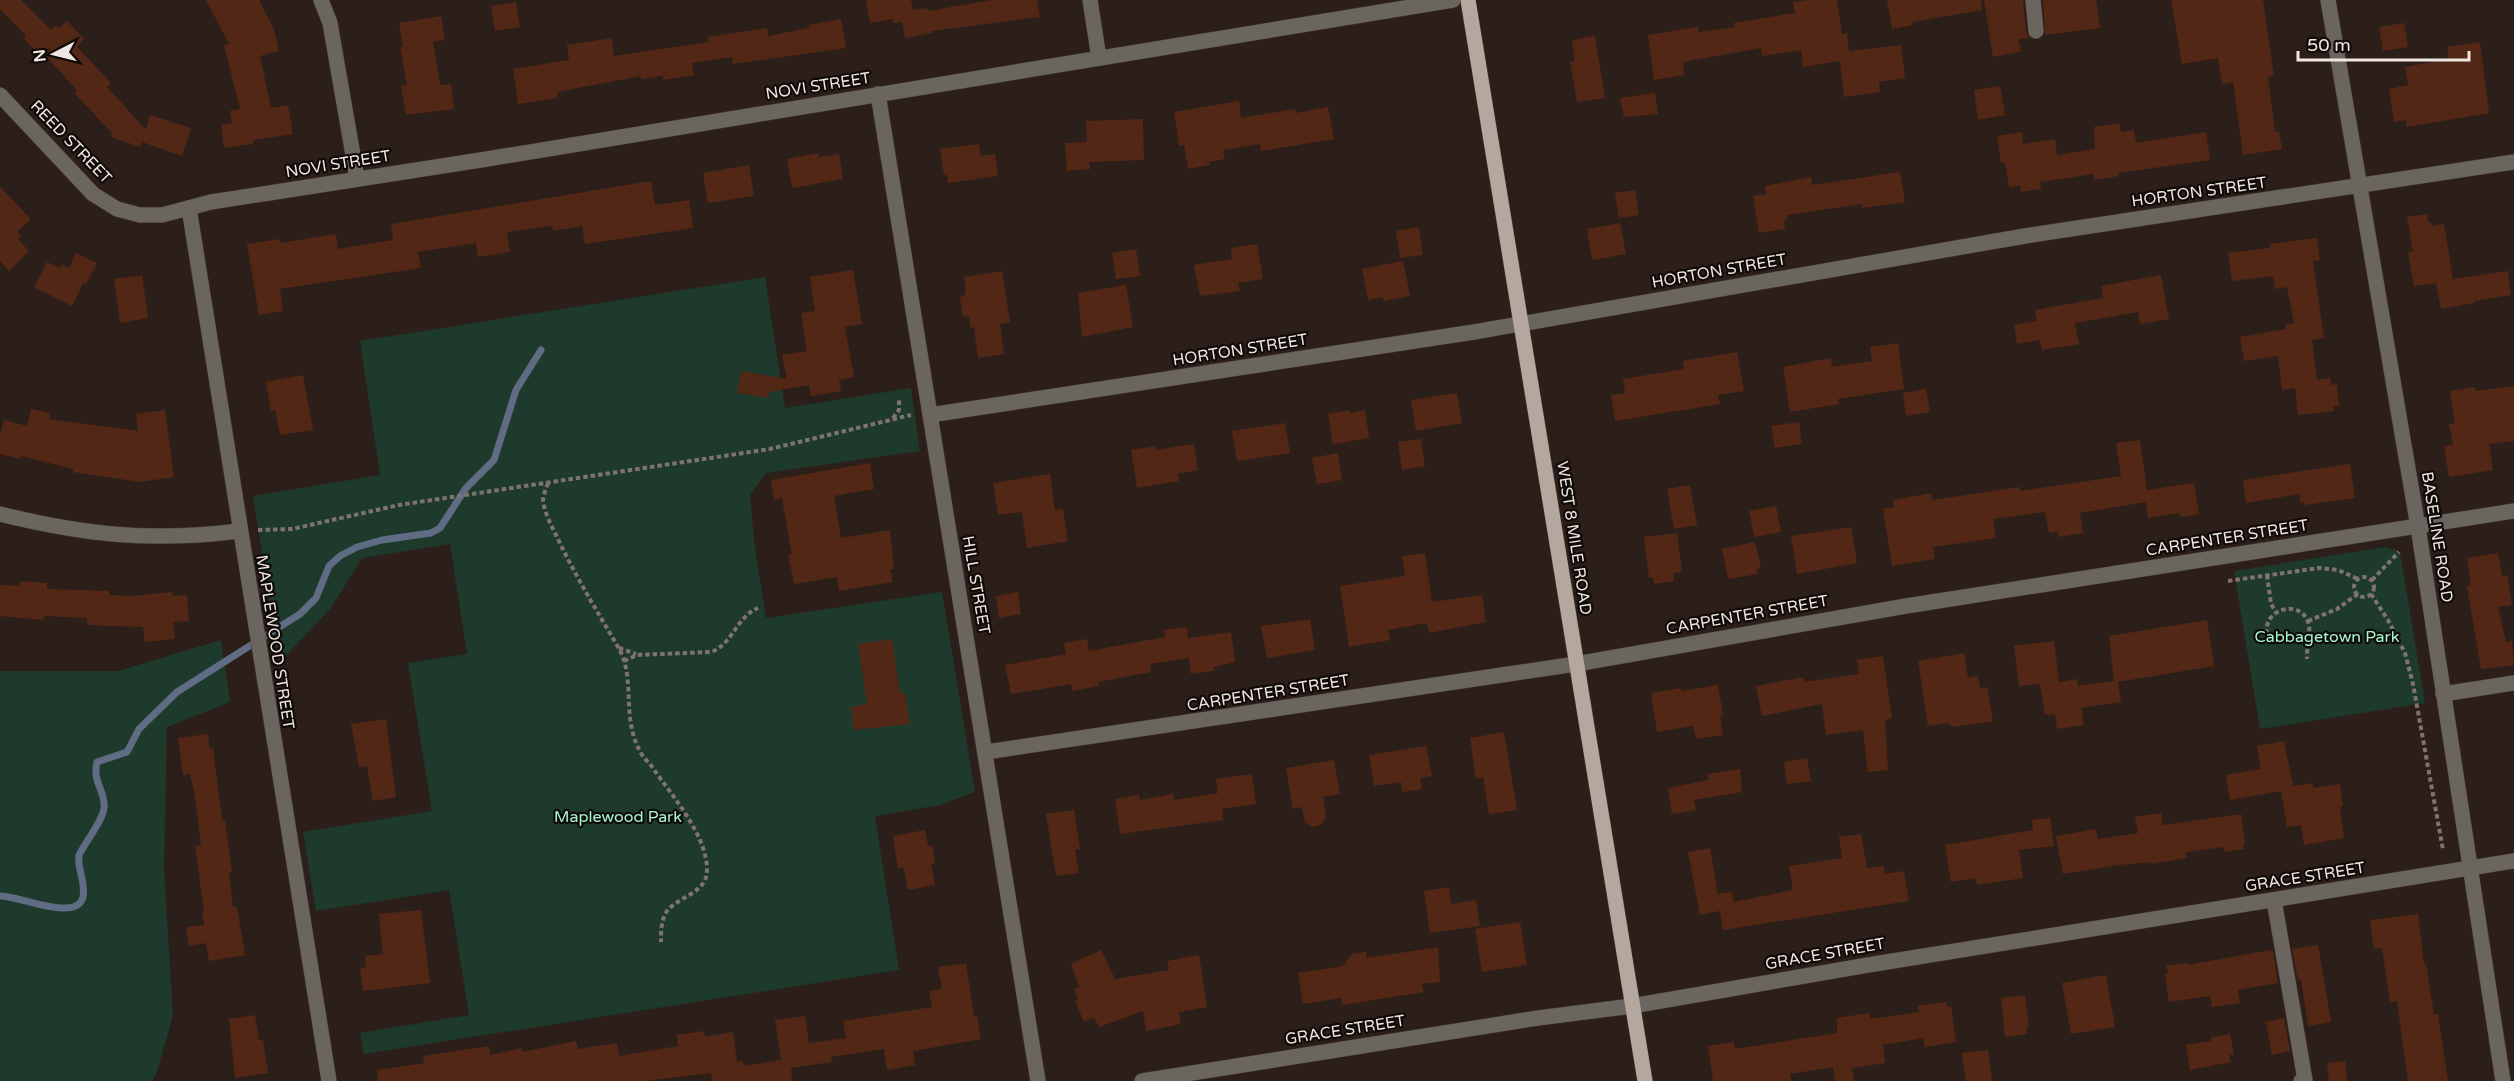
<svg xmlns="http://www.w3.org/2000/svg" width="2514" height="1081" font-family="'Varela Round',sans-serif">
<rect width="100%" height="100%" fill="#2c1f19"/>
<g fill="#1d3a2c">
<path d="M765 277 785 408 911 388 920 451 766 473 750 495 754 541 766 618 942 592 975 792 940 805 875 816 899 970 364 1054 360 1033 469 1015 449 890 316 911 303 832 432 811 408 663 467 654 450 544 362 558 331 608 279 663 253 496 380 475 360 341Z"/>
<path d="M2385 547 2396 550 2401 558 2425 703 2260 729 2234 571Z"/>
<path d="M221 640 230 702 167 727 164 869 173 1015 157 1072 152 1081H0V671H118Z"/>
</g>
<g fill="none" stroke-linecap="round" stroke-linejoin="round">
<path stroke="#606c84" stroke-width="7" d="M0 896C17 895 77 923 83 897 86 883 77 869 79 855 85 843 103 820 104 808 106 791 92 783 97 762L127 752 139 729 177 692 300 614 316 598 329 566 340 556 357 547 382 540 431 533 440 528 466 488 494 460 516 390 541 350"/>
</g>
<g fill="#532715">
<path d="M0 0H21L51 30 56 25 59 29 67 21 84 39 77 47 111 83 107 87 146 130 140 147 111 137 112 133 74 93 77 90 45 55 42 58 24 39 26 36 0 9Z"/>
<path d="M206 0H259L274 29 279 51 260 56 271 108 288 105 293 134 253 140V144L224 148 221 125 232 123 230 111 240 109 224 45 229 44Z"/>
<path d="M866 0H911L913 10 927 8 928 11 992 0H1037L1040 17 932 31V33L905 38 902 22 893 23V19L870 23Z"/>
<path d="M1807 0H1837L1842 34 1847 33 1849 51 1901 45 1905 78 1879 82 1880 92 1844 97 1840 61 1803 67 1801 50 1762 56 1761 48 1683 62 1684 75 1654 80 1648 35 1698 27V32L1735 27 1734 23 1795 13 1793 2Z"/>
<path d="M1887 0H1981L1982 10 1912 22 1913 25 1892 29Z"/>
<path d="M1984 0H2023L2026 32 2029 38 2018 39 2021 52 1993 57Z"/>
<path d="M2043 0H2096L2100 28 2045 35Z"/>
<path d="M2171 0H2263L2274 76 2268 77 2275 132H2279L2282 149 2243 155 2233 82 2222 84 2218 58 2182 64Z"/>
<path d="M516 2 520 27 495 31 491 6Z"/>
<path d="M441 16 445 40 433 42 440 85 451 84 454 109 406 115 401 86 407 85 400 47H403L399 23Z"/>
<path d="M841 19 846 48 733 64 732 57 692 63 694 75 663 80V76L641 79V76L557 92 558 98 518 104 513 69 569 60 567 45 612 38 614 56 708 42 707 37 767 28 768 36 809 28V25Z"/>
<path d="M2404 23 2408 47 2383 51 2379 27Z"/>
<path d="M1595 36 1605 98 1577 102 1570 62 1575 61 1572 40Z"/>
<path d="M2480 42 2489 113 2407 127 2406 120 2394 122 2389 89 2408 85 2405 67 2449 59 2447 47Z"/>
<path d="M2000 86 2005 115 1978 120 1974 90Z"/>
<path d="M1655 93 1658 114 1624 117 1620 98Z"/>
<path d="M1239 101 1241 118 1295 109 1296 113 1328 107 1334 139 1261 151 1260 144 1223 150 1225 159 1209 162 1210 165 1188 169 1184 145 1179 146 1174 112Z"/>
<path d="M150 115 191 128 182 156 142 142Z"/>
<path d="M1143 119 1144 160 1089 162 1090 169 1067 171 1065 143 1087 142 1086 121Z"/>
<path d="M2120 123 2121 132 2134 130 2136 143 2206 132 2210 160 2118 173 2119 176 2094 180 2093 174 2040 182 2041 189 2021 192 2020 185 2009 187 2005 162 2001 163 1997 136 2022 132 2023 144 2055 139 2057 155 2095 149 2094 127Z"/>
<path d="M979 144 981 156 995 154 998 176 948 183 947 175H944L940 149Z"/>
<path d="M818 153 819 157 839 154 843 179 792 188 787 159Z"/>
<path d="M749 165 754 196 708 203 703 173Z"/>
<path d="M1900 172 1905 202 1862 208V204L1787 215V220H1784L1785 229 1759 233 1753 196 1766 194 1765 186 1811 177 1812 185Z"/>
<path d="M651 181 655 205 689 200 693 228 585 244 582 226 553 231 552 226 507 232 510 252 478 257 476 243 418 252 421 268 280 289 283 311 259 315 247 244 280 239V243L336 234 338 249 393 240 391 224Z"/>
<path d="M0 187 31 219 17 232 21 236 18 239 29 251 9 271 0 261Z"/>
<path d="M1635 190 1639 215 1619 218 1615 193Z"/>
<path d="M2427 214 2428 222H2431L2432 226 2444 224 2453 279 2508 271 2511 295 2474 301V303L2441 309 2436 283 2414 286 2408 252H2413L2407 217Z"/>
<path d="M1620 223 1626 254 1592 260 1587 229Z"/>
<path d="M1419 227 1423 255 1400 258 1396 231Z"/>
<path d="M2317 238 2320 260 2313 261 2324 338 2312 340 2317 380 2330 378 2331 385 2337 384 2339 405 2333 406 2334 411 2298 415 2295 388 2282 390 2278 356 2244 361 2240 337 2286 329 2285 324 2294 323 2287 287 2275 289 2273 276 2232 281 2228 253 2270 248 2269 244Z"/>
<path d="M1257 244 1263 279 1238 283 1240 291 1200 296 1194 265 1232 259 1231 248Z"/>
<path d="M1136 249 1140 276 1116 279 1112 253Z"/>
<path d="M76 253 97 263 86 284 83 283 72 306 34 287 47 262 60 268 62 264 69 268Z"/>
<path d="M1403 261 1410 296 1384 301 1382 297 1368 300 1362 269Z"/>
<path d="M853 270 862 324 845 327 854 377 839 380 841 391 811 396 809 385 769 392 768 398 737 393 741 371 787 379 782 355 807 351 801 313 815 311 810 277Z"/>
<path d="M1002 271 1010 322 1000 324 1004 354 978 358 974 327 970 328 969 316 963 317 960 297 965 296 964 292H966L964 277Z"/>
<path d="M142 275 148 318 120 323 114 279Z"/>
<path d="M2161 275 2169 319 2140 324 2138 312 2075 323 2079 344 2042 350 2040 340 2017 344 2014 325 2037 321 2035 310 2103 298 2101 286Z"/>
<path d="M1126 285 1133 327 1082 337 1078 293Z"/>
<path d="M1898 343 1904 389 1838 399 1839 404 1790 412 1783 367 1831 358 1832 367 1872 361 1870 347Z"/>
<path d="M1737 352 1744 391 1718 395 1720 404 1615 421 1611 395 1625 393 1623 379 1684 369 1683 361Z"/>
<path d="M303 375 313 430 280 435 275 410 271 411 266 382Z"/>
<path d="M2514 386V441L2489 444 2493 470 2449 477 2444 446 2453 445 2449 424 2455 423 2450 391 2475 387V391Z"/>
<path d="M1926 389 1930 412 1906 416 1903 393Z"/>
<path d="M1457 393 1462 423 1416 431 1411 400Z"/>
<path d="M31 409 51 413 49 419 138 431 136 414 165 410 174 477 140 482 73 472V469L21 456 20 459 0 454V435L4 420 27 426Z"/>
<path d="M1350 410V413L1365 410 1369 438 1333 444 1328 414Z"/>
<path d="M1799 422 1802 444 1775 448 1771 426Z"/>
<path d="M1285 423 1290 453 1237 461 1232 431Z"/>
<path d="M1421 439 1425 466 1402 470 1398 442Z"/>
<path d="M2140 440 2147 490 2194 483 2199 514 2181 517 2180 513 2148 518 2146 502 2080 513 2083 533 2059 537 2058 531 2049 533 2045 512 1993 519 1996 538 1933 547 1935 559 1892 566 1883 509 1894 507 1893 500 1931 493 1932 500 2020 487V491L2121 476 2116 443Z"/>
<path d="M1194 444 1198 470 1178 474 1179 481 1137 488 1131 450 1156 446V450Z"/>
<path d="M1338 453 1342 480 1317 484 1312 458Z"/>
<path d="M870 463 874 489 834 496 841 538 890 530 894 569H890L893 582 839 591 837 577 794 584 788 555H792L782 498 774 500 771 480Z"/>
<path d="M2350 464 2355 498 2304 505V502L2301 503 2299 494 2246 503 2243 480Z"/>
<path d="M1050 474 1055 510 1063 509 1068 541 1027 548 1022 512 998 515 993 483Z"/>
<path d="M1690 485 1697 525 1674 529 1667 489Z"/>
<path d="M1776 506 1781 532 1754 537 1749 511Z"/>
<path d="M1851 527 1857 563 1797 574 1791 536Z"/>
<path d="M1677 533 1682 572 1673 573 1674 581 1654 584 1653 577 1649 578 1644 537Z"/>
<path d="M1755 542 1761 568 1757 569 1758 574 1728 579 1722 549Z"/>
<path d="M1425 553 1432 602 1482 595 1486 622 1429 633 1427 623 1388 630 1390 640 1349 647 1340 586 1405 576 1402 556Z"/>
<path d="M2498 553 2502 576 2507 575 2512 605 2498 607 2506 642 2512 641 2514 665 2481 669 2467 586 2471 585 2467 558Z"/>
<path d="M21 581 47 583V589L109 591V595L132 596 172 592 173 596 187 595 189 621 173 622 175 639 145 642 143 627 87 625V618L45 616 44 620 0 616V585L20 586Z"/>
<path d="M1018 592 1021 614 999 618 996 596Z"/>
<path d="M1310 619 1315 650 1267 658 1261 626Z"/>
<path d="M2207 620 2214 666 2118 682 2121 702 2081 708 2084 725 2057 729 2055 714 2045 715 2040 684 2019 686 2014 646 2054 641 2059 682 2077 679 2078 686 2114 681 2109 636Z"/>
<path d="M1187 627 1188 638 1231 632 1235 662 1214 667V671L1191 674 1189 658 1150 664 1151 672 1098 682 1099 686 1072 691 1071 684 1011 694 1005 665 1066 654 1064 643 1087 639 1089 651 1165 637 1164 630Z"/>
<path d="M892 639 900 694 905 693 910 724 854 730 851 707 867 704 858 644Z"/>
<path d="M1964 653 1968 678 1978 676 1980 688 1987 687 1993 721 1952 727 1947 723 1928 726 1918 661Z"/>
<path d="M1883 656 1892 718 1885 720 1888 770 1868 772 1863 730 1826 735 1822 704 1762 716 1756 686 1803 677 1804 682 1859 674 1857 660Z"/>
<path d="M1718 685 1723 716H1720L1723 735 1696 739 1693 726 1657 732 1651 693 1681 688V691Z"/>
<path d="M386 719 396 797 373 801 367 766 359 767 351 724Z"/>
<path d="M1504 732 1517 810 1489 814 1483 777 1476 779 1470 738Z"/>
<path d="M208 734 210 749 213 748 222 820H225L232 872H229L233 907H237L245 955 209 961 206 943 189 946 186 927 204 925 202 912H204L195 846 201 845 195 797 190 774 183 775 178 738Z"/>
<path d="M2284 741 2293 786 2313 783V788L2340 784 2343 806 2340 807 2344 838 2304 845 2301 825 2287 827 2281 791 2230 800 2226 775 2261 769 2257 746Z"/>
<path d="M1426 746 1432 776 1420 778 1422 789 1402 792 1401 782 1374 786 1369 755Z"/>
<path d="M1807 758 1811 781 1787 784 1784 762Z"/>
<path d="M1334 760 1340 794 1323 797 1326 817 1321 825 1312 827 1305 822 1302 807 1293 809 1286 768Z"/>
<path d="M1740 769 1742 792 1694 800 1696 810 1672 814 1668 788 1709 780 1708 774Z"/>
<path d="M1252 774 1256 804 1222 809 1223 820 1120 834 1115 799 1139 795 1140 800 1173 794 1174 800 1218 793 1216 779Z"/>
<path d="M1074 810 1080 849 1075 850 1079 873 1056 876 1046 814Z"/>
<path d="M2161 813 2163 825 2241 814 2245 844H2243L2244 849 2224 852 2223 847 2186 852 2187 858 2151 864V862L2118 865 2063 874 2056 836 2096 829 2098 839 2138 833 2135 817Z"/>
<path d="M2050 818 2054 846 2019 850 2023 878 1977 885 1976 878 1951 882 1945 845 2033 830 2032 820Z"/>
<path d="M925 830 928 846H932L935 864H931L935 885 908 890 904 868 898 869 893 836Z"/>
<path d="M1861 834 1867 868 1883 866 1885 874 1904 871 1909 901 1723 930 1720 911 1700 915 1688 852 1710 848 1718 894 1732 892 1734 902 1793 890 1789 866 1842 858 1839 837Z"/>
<path d="M1449 887 1451 904 1476 900 1480 926 1430 933 1424 891Z"/>
<path d="M421 910 430 983 363 991 360 968 366 967 365 956 383 954 379 914Z"/>
<path d="M2418 914 2424 964 2426 963 2434 1015 2438 1014 2448 1081H2408L2397 1001 2390 1002 2382 948 2374 949 2370 920Z"/>
<path d="M1520 922 1527 965 1482 972 1475 929Z"/>
<path d="M2318 945 2331 1022 2308 1026 2301 979 2298 980 2292 949Z"/>
<path d="M1438 947 1440 982 1422 984 1424 992 1342 1005 1341 998 1303 1004 1298 973 1343 966 1352 954 1366 952 1367 958Z"/>
<path d="M1101 950 1115 979 1169 970 1167 961 1199 955 1207 1007 1179 1012 1181 1024 1146 1031 1143 1011 1099 1027 1094 1017 1084 1022 1075 1001 1078 999 1074 989 1079 987 1071 964Z"/>
<path d="M2271 950 2273 951 2278 983 2238 990 2240 1003 2212 1007 2210 996 2169 1002 2165 974 2168 973 2166 966 2187 963V965Z"/>
<path d="M966 963 974 1017 977 1016 981 1039 913 1051 915 1065 887 1070 884 1049 831 1057 832 1062 791 1068 792 1081H712L711 1073 646 1081H378L377 1070 424 1063 423 1056 489 1046 490 1055 522 1048V1052L576 1041 578 1049 617 1043 619 1056 678 1046 677 1035 704 1031 705 1037 733 1032 737 1062 743 1061V1066L781 1060 775 1020 805 1016 809 1043 846 1038 843 1021 932 1007 929 991 942 989 938 967Z"/>
<path d="M2106 975 2115 1027 2071 1034 2062 983Z"/>
<path d="M2025 995 2029 1027H2026L2027 1034 2005 1037 2001 998Z"/>
<path d="M1946 1002 1947 1007 1951 1006 1956 1042 1925 1047 1923 1038 1883 1045 1885 1063 1852 1068 1854 1081H1835L1833 1067 1790 1074 1791 1081H1713L1708 1046 1734 1042 1735 1049 1837 1033V1018L1869 1013 1870 1019 1919 1012 1918 1006Z"/>
<path d="M255 1015 259 1040H263L268 1073 235 1078 229 1019Z"/>
<path d="M2284 1018 2290 1051 2272 1055 2266 1022Z"/>
<path d="M2230 1034 2234 1055H2229L2231 1062 2190 1070 2186 1045 2211 1041V1037Z"/>
<path d="M1988 1050 1992 1081H1966L1962 1053Z"/>
<path d="M2345 1061 2347 1081H2329L2327 1063Z"/>
</g>
<g fill="none" stroke-linecap="round" stroke-linejoin="round">
<defs>
<g id="minor">
<path d="M321 0 330 23 357 178"/>
<path d="M1090 0 1099 58"/>
<path d="M2033 0 2036 31"/>
<path d="M2328 0 2418 527 2503 1081"/>
<path d="M878 94 1038 1081"/>
<path d="M0 95 93 194 117 209 140 215H162L211 202 487 159 1453 0"/>
<path d="M189 208 329 1081"/>
<path d="M930 415 1474 332 2025 236 2514 162"/>
<path d="M0 514C85 535 152 542 239 531"/>
<path d="M2443 694 2514 683"/>
<path d="M986 752 1576 664 1906 606 2514 511"/>
<path d="M2274 900 2305 1080 2301 1081"/>
<path d="M1142 1081 1538 1018 1632 1006 1868 965 2514 861"/>
</g>
<path id="major" d="M1468 0 1645 1081"/>
</defs>
<use href="#minor" stroke="#473b35" stroke-width="16"/>
<use href="#major" stroke="#473b35" stroke-width="16"/>
<g stroke="#7f736e" stroke-width="4" stroke-dasharray="4.5 3" stroke-linecap="butt">
<path d="M893 418 899 410V398"/>
<path d="M548 483C546 489 543 495 543 501 545 514 552 527 558 539 576 577 597 611 618 647 637 679 620 717 641 753 644 759 651 764 655 771 674 798 707 836 707 870 708 892 678 897 667 911 661 920 661 932 661 942"/>
<path d="M258 530 292 529 399 505 770 449 911 415"/>
<path d="M2267 575 2271 604 2276 612"/>
<circle cx="2364" cy="587" r="10"/>
<path d="M2372 580 2399 552"/>
<path d="M2228 581 2319 568 2338 570 2358 579"/>
<path d="M2371 594 2388 620 2405 653 2413 684 2443 850"/>
<path d="M2308 621 2337 609 2358 594"/>
<path d="M2269 641C2256 610 2300 597 2308 622 2312 634 2306 647 2307 659"/>
<path d="M619 648 636 654"/>
<path d="M624 661 637 655 711 652C733 644 736 617 758 608"/>
</g>
<use href="#minor" stroke="#6b6560" stroke-width="15"/>
<use href="#major" stroke="#b4a89e" stroke-width="15"/>
</g>
<g text-anchor="middle" dominant-baseline="central" stroke-width="4.5" stroke-linejoin="round" paint-order="stroke">
<g font-size="16" fill="#f0e6e2" stroke="#100b08">
<text transform="translate(818 86) rotate(-9)">NOVI STREET</text>
<text transform="translate(71 142) rotate(46)">REED STREET</text>
<text transform="translate(338 164) rotate(-9)">NOVI STREET</text>
<text transform="translate(2199 192) rotate(-8)">HORTON STREET</text>
<text transform="translate(1719 271) rotate(-10)">HORTON STREET</text>
<text transform="translate(1240 350) rotate(-9)">HORTON STREET</text>
<text transform="translate(2437 537) rotate(81)">BASELINE ROAD</text>
<text transform="translate(1574 538) rotate(81)">WEST 8 MILE ROAD</text>
<text transform="translate(2227 538) rotate(-9)">CARPENTER STREET</text>
<text transform="translate(976 585) rotate(80)">HILL STREET</text>
<text transform="translate(1747 615) rotate(-10)">CARPENTER STREET</text>
<text transform="translate(275 642) rotate(81)">MAPLEWOOD STREET</text>
<text transform="translate(1268 693) rotate(-9)">CARPENTER STREET</text>
<text transform="translate(2305 877) rotate(-9)">GRACE STREET</text>
<text transform="translate(1825 954) rotate(-10)">GRACE STREET</text>
<text transform="translate(1345 1030) rotate(-9)">GRACE STREET</text>
</g>
<g font-size="16" fill="#a4f9cf" stroke="#100b08">
<text x="2327" y="637">Cabbagetown Park</text>
<text x="618" y="817">Maplewood Park</text>
</g>
</g>
<g transform="translate(54 54) rotate(263)" stroke="#100b08" stroke-width="4.5" paint-order="stroke">
<path d="M0-4.5L10 22L0 15L-10 22Z" fill="#f0e6e2"/>
<text y="-9" font-size="16" font-weight="bold" text-anchor="middle" fill="#f0e6e2">N</text>
</g>
<path d="M2298 51v9h171v-9" fill="none" stroke="#f0e6e2" stroke-width="3"/>
<text x="2307" y="51" font-size="18" fill="#f0e6e2" stroke="#100b08" stroke-width="4.5" paint-order="stroke">50 m</text>
</svg>
